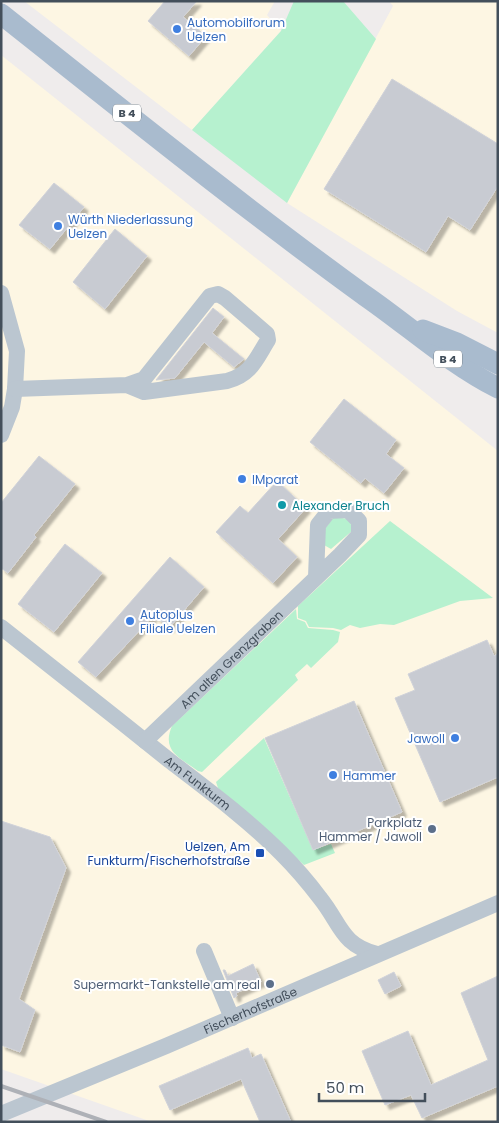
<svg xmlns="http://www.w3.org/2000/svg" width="499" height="1123" font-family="Poppins,sans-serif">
<defs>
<filter id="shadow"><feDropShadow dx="4.5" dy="4.5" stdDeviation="1" flood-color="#0004"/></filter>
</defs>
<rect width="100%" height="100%" fill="#efecec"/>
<g fill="#fdf6e3">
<path d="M24 1H275L267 15 281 31 192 130Z"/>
<path d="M389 1H498V333L457 311 287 203 393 6Z"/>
<path d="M1 55 498 451V1122H152L1 1069Z"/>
</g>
<g fill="#b6f1cf">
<path d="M294 1H343L376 39 287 203 192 130 281 31Z"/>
<path d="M334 517 350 519 352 531 331 549 324 545 323 531Z"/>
<path d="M390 521 493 598 460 601 394 625 380 624 360 628 350 625 341 630 333 628 309 627 306 621 298 618V606Z"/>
<path d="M296 609 297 619 305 622 308 628 333 630 340 632 338 642 311 668 307 664 295 675 298 680 202 772 198 771C180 758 161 751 172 726Z"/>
<path d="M264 738 313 850 331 844 335 853 304 865 218 788 216 782Z"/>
</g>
<g fill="#c8cbd2" stroke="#d0d2d9" filter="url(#shadow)">
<path d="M165 1H197L183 17 206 36 189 56 148 21Z"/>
<path d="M392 79 498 144V186L470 230 448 216 426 252 324 189Z"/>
<path d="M54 183 84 207 50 249 19 225Z"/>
<path d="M115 229 147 256 105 309 73 282Z"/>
<path d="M213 308 224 317 212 333 244 359 234 367 204 342 175 378 156 380Z"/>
<path d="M344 399 396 440 386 454 404 468 384 493 365 478 361 483 310 442Z"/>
<path d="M39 456 75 484 34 535 36 537 8 573 1 568V503Z"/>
<path d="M277 481 306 508 278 539 297 557 273 583 216 532 240 506 248 513Z"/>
<path d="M65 544 102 573 54 632 18 604Z"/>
<path d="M170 557 204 587 169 628 154 615 96 677 78 662Z"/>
<path d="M487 640 494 656 498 654V777L440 802 395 698 415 690 408 674Z"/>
<path d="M354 701 402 812 313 850 265 738Z"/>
<path d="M1 821 50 837 66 868 19 999 35 1010 20 1052 1 1045Z"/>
<path d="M253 964 261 982 236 993 237 996 234 998 223 970H225L228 976Z"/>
<path d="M394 972 401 986 385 994 378 980Z"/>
<path d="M498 976V1086L422 1118 411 1095 385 1105 362 1051 408 1031 431 1085 488 1060 461 993Z"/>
<path d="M248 1048 252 1058 261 1054 291 1122H260L241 1079 170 1110 159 1086Z"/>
</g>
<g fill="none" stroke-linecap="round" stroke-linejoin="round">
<g stroke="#bbc6d0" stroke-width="16">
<path d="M1 293 17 351 15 389 12 407 1 435"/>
<path d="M15 389 127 385 144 392 227 381C251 375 256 359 268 340L267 334 225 298 218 294 210 296 144 379 127 385"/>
<path id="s1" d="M1 627C58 672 114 716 170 761 208 790 247 819 281 853 295 867 308 882 320 898 341 924 341 945 377 954"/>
<path id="s2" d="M145 741 340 555 359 535V521L348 510 329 511 318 525 316 577"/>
<path d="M204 951 232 1018"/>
<path id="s3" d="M1 1114 166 1046 498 903"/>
</g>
<g stroke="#a9bbce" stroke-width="21">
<path d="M1 14C121 109 240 205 364 295 409 326 449 363 498 388"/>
<path d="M423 330 457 343 498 364"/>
</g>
<path stroke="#aeb1b7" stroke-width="4" d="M1 1086 106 1122"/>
</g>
<g fill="#3f7fe0" stroke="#fff" stroke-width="2">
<circle cx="177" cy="29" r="5"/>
<circle cx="58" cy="226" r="5"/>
<circle cx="242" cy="479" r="5"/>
<circle cx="130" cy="621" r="5"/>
<circle cx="455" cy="738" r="5"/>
<circle cx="333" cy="775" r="5"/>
</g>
<circle fill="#0f9aa8" stroke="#fff" stroke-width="2" cx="282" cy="505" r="5"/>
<g fill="#5c6f8a" stroke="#fff" stroke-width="2">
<circle cx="432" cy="829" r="5"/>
<circle cx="270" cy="984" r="5"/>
</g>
<rect fill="#1a4fb4" stroke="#fff" stroke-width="2" x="255" y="848" width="10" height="10" rx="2.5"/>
<g text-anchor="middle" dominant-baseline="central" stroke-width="4" stroke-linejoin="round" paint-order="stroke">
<g fill="#fff" stroke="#7b848c" stroke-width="1">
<rect x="113" y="104.5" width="28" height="17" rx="4"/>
<rect x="434" y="350.5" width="28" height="17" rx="4"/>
</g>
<g font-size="11" font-weight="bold" fill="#434f5b">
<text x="127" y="113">B 4</text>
<text x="448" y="359">B 4</text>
</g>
<g font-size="12" fill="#366cbe" stroke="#fff" text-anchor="start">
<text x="187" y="22">Automobilforum<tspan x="187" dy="14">Uelzen</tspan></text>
<text x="68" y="219">Würth Niederlassung<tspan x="68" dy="14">Uelzen</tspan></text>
<text x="252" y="479">IMparat</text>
<text x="140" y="614">Autoplus<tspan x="140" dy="14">Filiale Uelzen</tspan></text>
<text x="445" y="738" text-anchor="end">Jawoll</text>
<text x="343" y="775">Hammer</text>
</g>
<g font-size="12" fill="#0d838f" stroke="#fff" text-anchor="start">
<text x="292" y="505">Alexander Bruch</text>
</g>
<g font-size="12" fill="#434f5b" stroke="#fff">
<text stroke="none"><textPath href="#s2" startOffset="119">Am alten Grenzgraben</textPath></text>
<text stroke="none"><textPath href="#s1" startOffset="251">Am Funkturm</textPath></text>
<text stroke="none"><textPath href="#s3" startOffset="270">Fischerhofstraße</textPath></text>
</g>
<g font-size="12" fill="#4e5e75" stroke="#fff" text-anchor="end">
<text x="422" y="822">Parkplatz<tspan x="422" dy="14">Hammer / Jawoll</tspan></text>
<text x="260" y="984">Supermarkt-Tankstelle am real</text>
</g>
<g font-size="12" fill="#164399" stroke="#fff" text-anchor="end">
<text x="250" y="846">Uelzen, Am<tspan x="250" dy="14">Funkturm/Fischerhofstraße</tspan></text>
</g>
</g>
<rect width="499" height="1123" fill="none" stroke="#434f5b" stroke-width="5"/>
<path d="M319 1093v8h106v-8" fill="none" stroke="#434f5b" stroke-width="2.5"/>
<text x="326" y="1093" font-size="15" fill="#434f5b" stroke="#ffffff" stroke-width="4" paint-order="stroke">50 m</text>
</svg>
